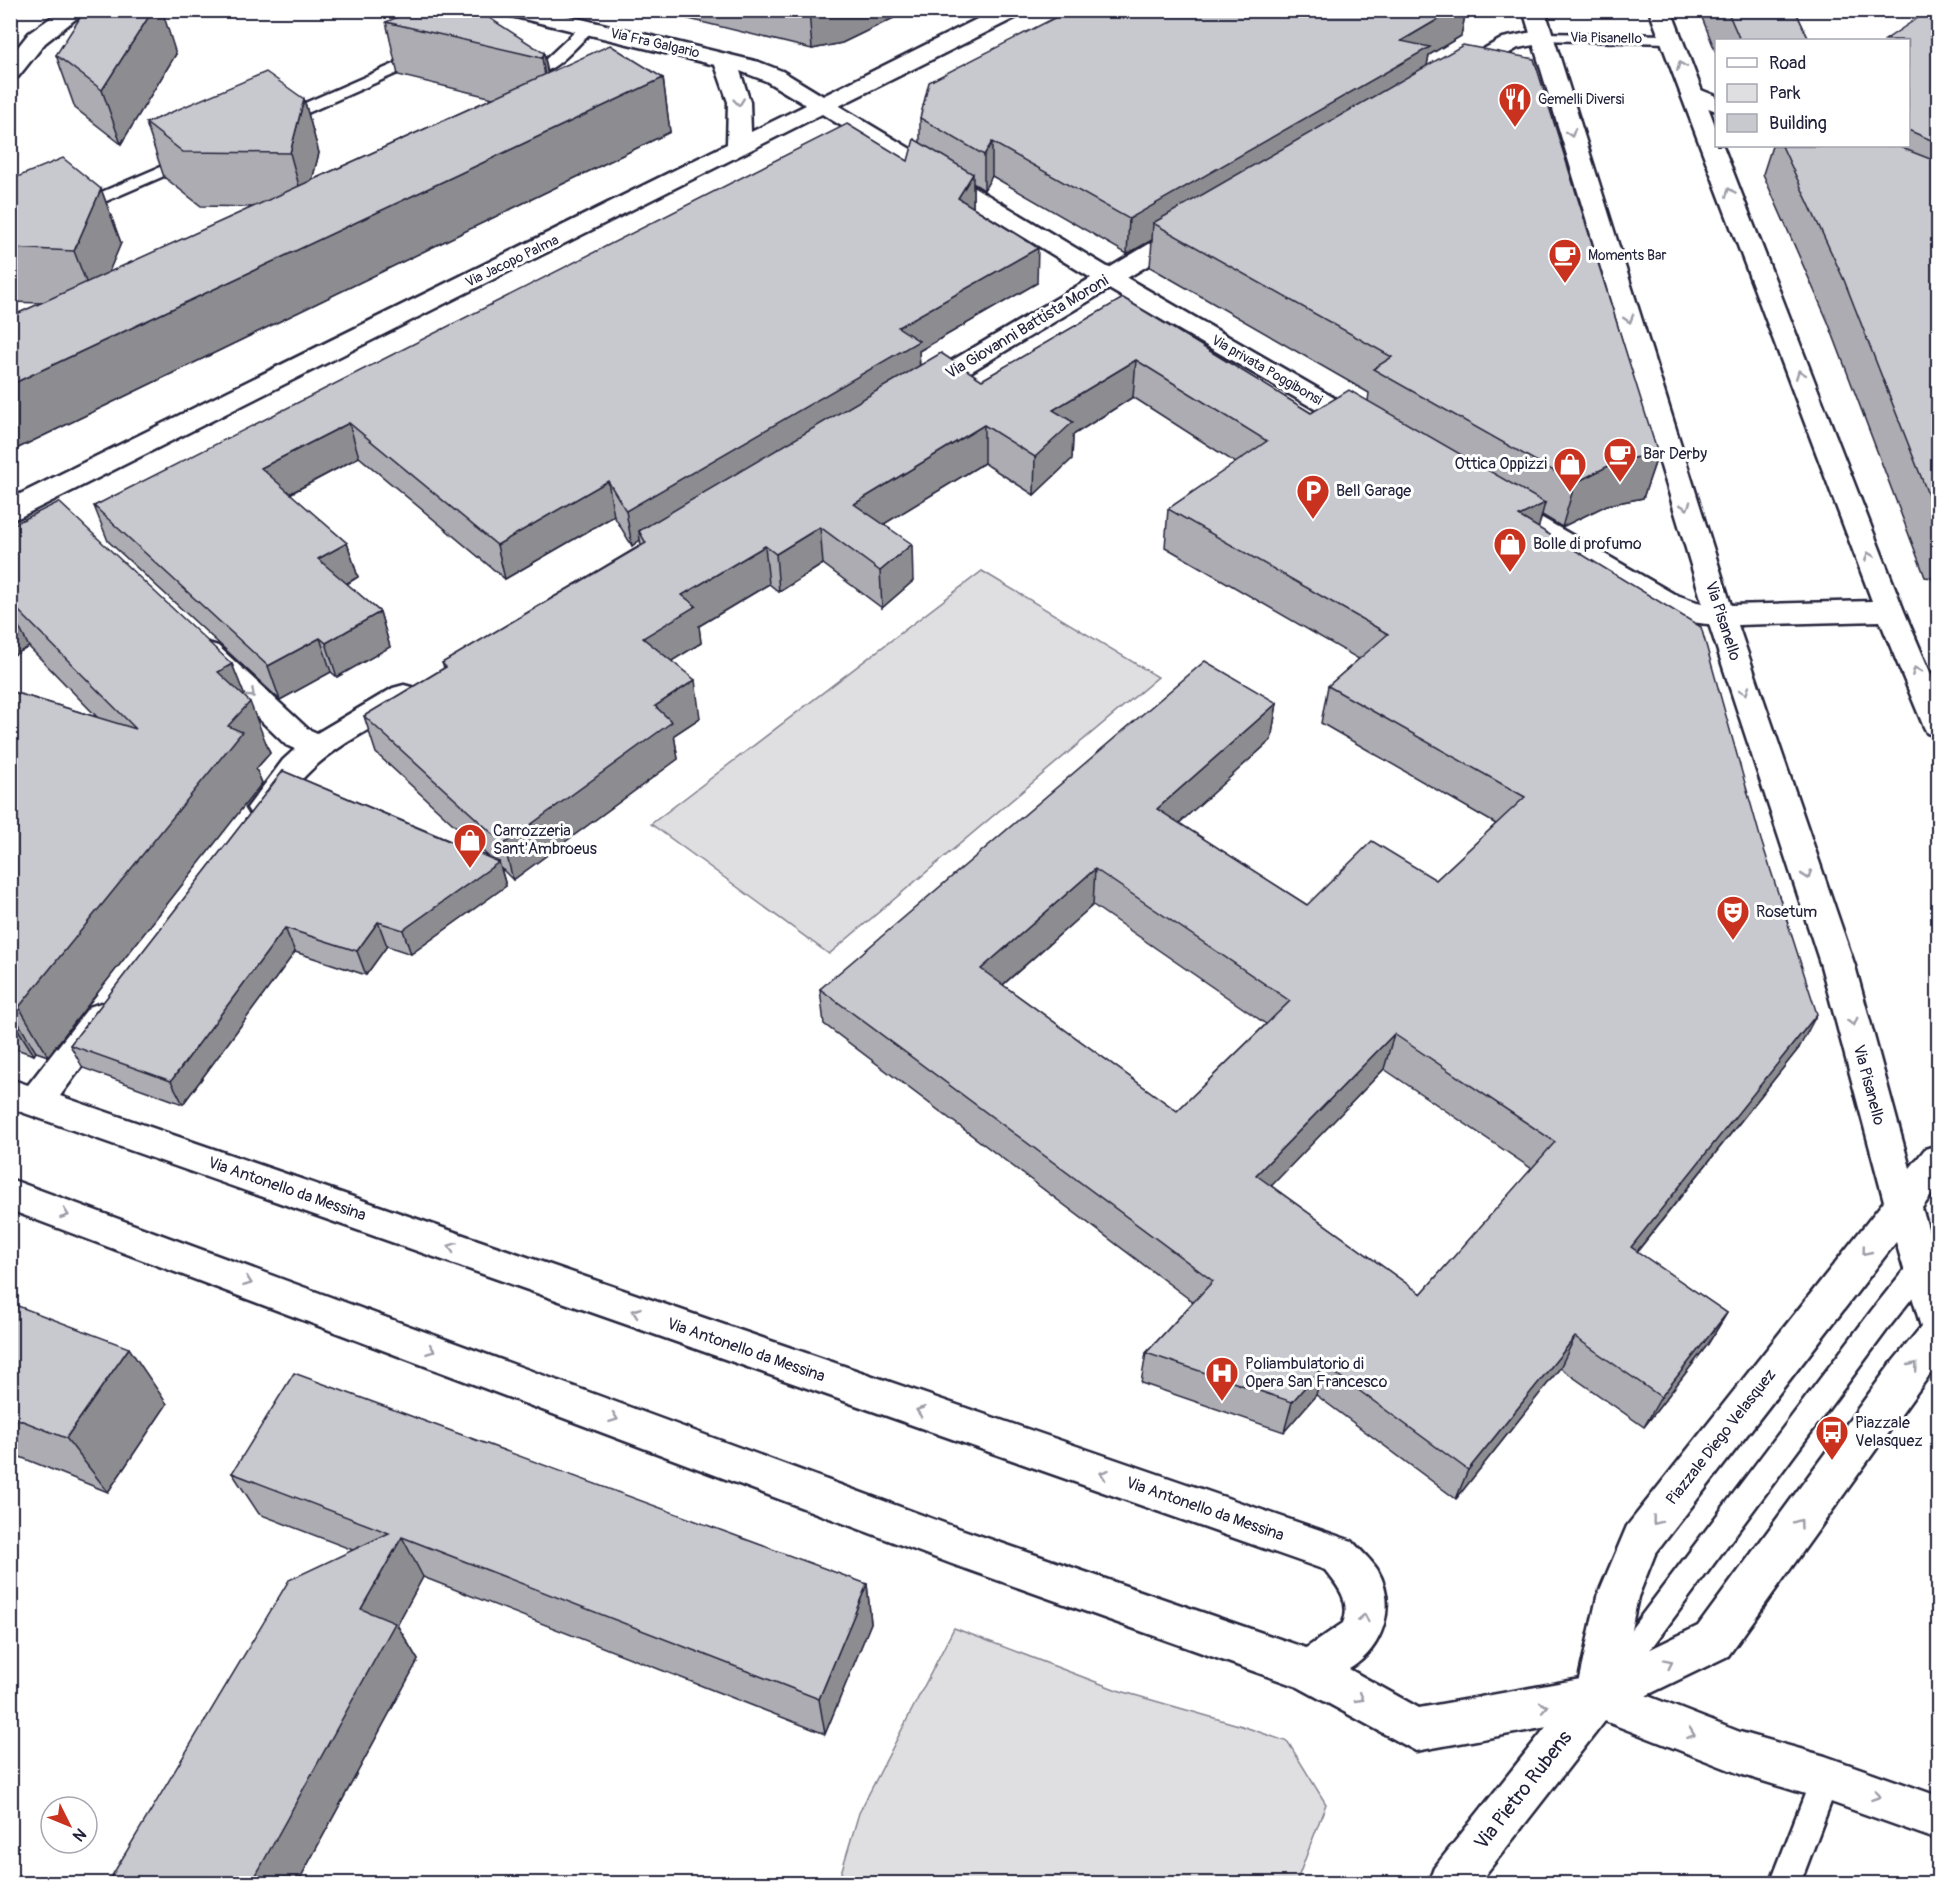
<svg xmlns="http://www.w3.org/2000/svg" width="1949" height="1894" font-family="Pangolin,sans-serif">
<rect width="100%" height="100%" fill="#fff"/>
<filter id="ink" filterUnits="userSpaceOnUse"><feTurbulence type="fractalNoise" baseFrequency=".0167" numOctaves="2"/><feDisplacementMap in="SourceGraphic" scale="12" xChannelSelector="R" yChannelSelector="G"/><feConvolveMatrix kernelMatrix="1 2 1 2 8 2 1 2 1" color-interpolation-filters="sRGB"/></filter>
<g filter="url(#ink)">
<g fill="#dfdfe2" stroke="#80808e" stroke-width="1.5">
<path d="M982 571 1158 677 829 954 651 824Z"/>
<path d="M954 1628 1117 1690 1242 1726 1288 1742 1326 1804 1296 1883H838L859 1813Z"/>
</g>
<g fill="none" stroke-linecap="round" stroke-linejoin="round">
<defs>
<g id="lane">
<path d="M587 24 594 28 592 31C578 45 550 79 529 74L526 71 545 60 582 25Z"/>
<path d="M1542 33 1670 35 1677 39 1670 43 1537 40 1535 37 1537 34Z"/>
<path d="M424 51 432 56 429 59 285 123H273L271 120 273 117Z"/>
<path d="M188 155 196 160 194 163 81 212 75 214 67 209 69 206Z"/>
<path d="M1938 1236V1265L1890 1326 1615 1697 1605 1701 1595 1697 1591 1687 1595 1677 1872 1310 1929 1239Z"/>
<path d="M1825 1763 1835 1768 1840 1778 1800 1884H1770L1815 1768Z"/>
</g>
<g id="street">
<path d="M505 10H544L759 62 782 71 823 96 995 10H1023L1021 15 839 106 1109 268 1179 226 1188 224 1197 226 1200 231 1197 236 1127 278 1374 421 1378 427 1374 433 1365 435 1356 433 1109 289 932 395 923 397 914 395 910 389 914 383 1091 278 822 114 20 517 10 520V499L727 144 728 102 715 65 507 15ZM740 71 766 81 806 105 751 132 750 102Z"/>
<path d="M1542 30 1550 32 1553 37 1550 42 1518 48 1466 78 1458 80 1450 78 1447 73 1450 68 1503 38Z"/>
<path d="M1691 86 1716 96V111L1683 98 1680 93 1683 88Z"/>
<path d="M1501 497 1511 500 1674 594 1697 602 1730 608 1734 615 1730 622C1684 635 1621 589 1583 566 1552 548 1522 530 1491 512L1487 506 1491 500Z"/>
<path d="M208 643 218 646 308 729 317 733 393 688 404 685 415 688 419 696 415 704C378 725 335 745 306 775 288 793 281 825 252 816L247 808 283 760 295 749 286 745 198 660 193 653 198 646Z"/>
<path d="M101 1003 113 1007 118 1017 60 1096 1352 1541C1360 1550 1370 1559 1377 1569 1398 1605 1383 1649 1349 1669L1419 1708 1597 1676 1740 1732 1825 1756 1938 1796V1840L1825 1800 1740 1774 1597 1718 1416 1751 1298 1687 952 1564 10 1210V1179L952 1526 1306 1648 1343 1623C1352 1602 1337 1585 1325 1570L10 1108V1079L28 1085 89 1007Z"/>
</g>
<g id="secondary">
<path d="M62 10H87L45 43 18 77 10 79V57L29 33Z"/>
<path d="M1523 10H1545L1731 605 1872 601 1649 10H1671L1716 128V146H1723L1904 611 1938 691V736L1927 733 1923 725 1880 621 1738 625 1855 966 1910 1168 1925 1149 1938 1145V1186L1922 1208 1938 1262V1363L1728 1656 1612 1712 1478 1884H1428L1434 1868 1577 1688 1597 1597 1627 1526 1884 1201 1821 966 1706 615ZM1896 1242 1921 1327 1890 1365 1698 1626 1624 1662 1638 1597 1655 1554Z"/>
</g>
</defs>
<use href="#lane" stroke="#22223b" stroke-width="5"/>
<use href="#street" stroke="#22223b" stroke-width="5"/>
<use href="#secondary" stroke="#22223b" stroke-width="5"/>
<use href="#lane" fill="#fff" fill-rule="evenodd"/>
<use href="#street" fill="#fff" fill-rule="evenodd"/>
<use href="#secondary" fill="#fff" fill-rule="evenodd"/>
</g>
<g fill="#acacb2" stroke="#22223b" stroke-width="1.5" fill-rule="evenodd">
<path d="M652 10H910L842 43 812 49Z"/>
<path d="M1070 10H1466L1461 36 1429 55 1427 65 1658 454 1643 498 1607 505 1562 527 1542 515 1538 528 1799 1048 1637 1252 1727 1313 1708 1344 1644 1427 1560 1368 1456 1499 1316 1395 1284 1432 1141 1383 1146 1353 1193 1302 824 1024 820 989 1277 703 1271 740 1179 823 1307 905 1436 880 1496 824 1321 723 1328 686 1359 659 1165 547 1168 509 1236 463 1133 397 1073 435 1072 459 1034 495 984 463 884 524 913 581 882 608 823 564 779 592 769 584 699 626 701 643 671 661 700 718 674 735 678 759 513 880 501 868 506 886 411 954 387 946 366 975 295 952 183 1104 83 1068 70 1045 283 771 489 857 376 753 364 716 444 668 442 663 641 545 640 540 632 546 614 516 505 579 359 457 290 494 347 543 358 577 347 584 380 612 390 647 337 677 331 672 280 700 108 541 94 506 908 161 920 143V118ZM992 176 1127 254 1152 240 1150 267 1369 393 1368 401 1311 413 1123 298 982 380 920 366 919 351 1037 283 973 208V183L984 190ZM1093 905 1266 1024 1177 1111 1003 985ZM1384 1069 1532 1169 1421 1294 1271 1186Z"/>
<path d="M1699 10H1795L1809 40H1716V53Z"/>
<path d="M386 22 544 53 548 73 663 78 670 132 10 452V317L41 303 10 302V180L101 189 121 243 108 273 253 207 201 206 164 177 146 123 304 99 319 153 312 180 493 98 398 75Z"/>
<path d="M1938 22V594L1932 578 1925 577 1828 322 1763 174 1772 146H1908V40Z"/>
<path d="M176 54 121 144 75 108 56 55Z"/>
<path d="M10 526 232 664 245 697 270 753 256 769 262 783 48 1056 36 1052 34 1055 10 1047V691L97 717 29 647 10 657Z"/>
<path d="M10 1303 167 1404 108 1492 10 1453Z"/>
<path d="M232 1473 867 1584 871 1623 825 1734 423 1577 397 1625 418 1660 297 1884H107L353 1550 259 1514Z"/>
</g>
<g fill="#8c8c91" stroke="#22223b" stroke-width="1.5">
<path d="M153 10H162L176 54 121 144 102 90Z"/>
<path d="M809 10H910L842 43 812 49Z"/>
<path d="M1454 10H1466L1461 36 1429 55 1424 81 1153 223 1152 240 1127 254 1129 219 1401 41Z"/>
<path d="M544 53 553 106 551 112 542 58Z"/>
<path d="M663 78 670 132 10 452V385Z"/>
<path d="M304 99 319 153 305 208 290 153Z"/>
<path d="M992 142V176L984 190V155Z"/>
<path d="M973 174V209L958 198Z"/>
<path d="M101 189 121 243 95 305 74 251Z"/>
<path d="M1038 248 1037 283 919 351 920 376 639 531 640 540 632 546 626 511 898 327Z"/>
<path d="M1136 360 1133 397 1073 435 1072 459 1034 495 1035 457 1053 410Z"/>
<path d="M349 423 359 457 272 503 261 468Z"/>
<path d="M984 425V463L856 541 854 504Z"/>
<path d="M1658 454 1643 498 1607 505 1562 527 1575 483 1620 460Z"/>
<path d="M608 481 614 516 505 579 497 545Z"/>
<path d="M1545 503 1535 541 1519 516Z"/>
<path d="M820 527 823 564 779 592 776 554Z"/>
<path d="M347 543 358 577 329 593 318 559Z"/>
<path d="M912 544 913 581 882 608 880 571Z"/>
<path d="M765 546 769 584 699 626 701 643 649 675 643 638 682 595Z"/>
<path d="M10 609 29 647 10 657Z"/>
<path d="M380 612 390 647 337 677 326 643Z"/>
<path d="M320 638 331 672 280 700 268 666Z"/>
<path d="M232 664 248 704 250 702 270 753 256 769 262 783 48 1056 19 1007 218 672Z"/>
<path d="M695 680 700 718 674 735 678 759 513 880 504 844 655 706Z"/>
<path d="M1277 703 1271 740 1154 846 1157 809Z"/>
<path d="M499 862 506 886 411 954 403 930Z"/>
<path d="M1095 869 1093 905 981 1004V969Z"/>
<path d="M378 922 387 946 366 975 357 951Z"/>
<path d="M285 928 295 952 183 1104 171 1081Z"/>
<path d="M10 1009 36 1052 34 1055 10 1017Z"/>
<path d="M1817 1014 1799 1048 1615 1279 1631 1247Z"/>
<path d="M1394 1034 1384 1069 1250 1208 1256 1175Z"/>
<path d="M1727 1313 1708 1344 1644 1427 1661 1397Z"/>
<path d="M1575 1337 1560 1368 1456 1499 1468 1470Z"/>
<path d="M129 1348 167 1404 108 1492 66 1438Z"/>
<path d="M1324 1365 1316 1395 1284 1432 1292 1402Z"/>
<path d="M402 1537 423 1577 397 1625 418 1660 297 1884H251L361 1609Z"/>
<path d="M867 1584 871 1623 825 1734 819 1699Z"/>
</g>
<g fill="#c8c8cf" stroke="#22223b" stroke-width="1.5" fill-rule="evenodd">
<path d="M85 10H153L102 90 56 55Z"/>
<path d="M413 10H477L544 53 542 58 386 22Z"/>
<path d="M1070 10H1454L1401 41 1430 47 1129 219 992 142 984 155 920 118 929 82Z"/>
<path d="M1727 10H1795L1809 40H1740Z"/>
<path d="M1922 15 1938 22V143L1908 130V40H1885Z"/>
<path d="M610 45 663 78 10 385V317Z"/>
<path d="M1463 45 1534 59 1658 454 1620 460 1575 483 1373 369 1392 357 1153 223Z"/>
<path d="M266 72 304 99 290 153 183 152 146 123Z"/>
<path d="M847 124 908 161 914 139 973 174 958 198 1038 248 898 327 919 341 626 511 608 481 497 545 349 423 261 468 347 543 318 559 380 612 326 643 320 638 268 666 94 506Z"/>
<path d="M1782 146H1897L1938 162V520L1844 280Z"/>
<path d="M63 158 101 189 74 251 10 248V180Z"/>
<path d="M1123 298 1311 413 1349 390 1545 503 1519 516 1701 627 1761 840 1817 1014 1631 1247 1727 1313 1661 1397 1575 1337 1468 1470 1324 1365 1292 1402 1146 1353 1213 1281 820 989 1205 661 1277 703 1157 809 1307 905 1372 841 1436 880 1525 797 1328 686 1388 634 1168 509 1267 441 1136 360 1053 410 1073 422 1035 457 984 425 854 504 912 544 880 571 820 527 776 554 765 546 682 595 696 606 643 638 695 680 655 706 672 722 504 844 364 716 446 667 442 663 646 543 639 531 941 353 982 380ZM1095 869 1290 1001 1177 1111 981 969ZM1394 1034 1555 1142 1421 1294 1256 1175Z"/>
<path d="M59 502 232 664 218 672 250 702 228 726 242 732 19 1007 10 1004V691L136 729 10 602V526Z"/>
<path d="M283 771 499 862 403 930 378 922 357 951 285 928 171 1081 70 1045Z"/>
<path d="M10 1303 129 1348 66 1438 10 1416Z"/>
<path d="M294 1373 867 1584 819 1699 402 1537 361 1609 395 1623 251 1884H107L289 1580 389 1533 232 1473Z"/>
</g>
<defs><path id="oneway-chevron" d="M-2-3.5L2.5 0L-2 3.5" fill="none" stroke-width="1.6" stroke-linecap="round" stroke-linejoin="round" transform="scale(1.5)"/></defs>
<g stroke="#9c9ca7">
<use href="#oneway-chevron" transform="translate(1681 66) rotate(-112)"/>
<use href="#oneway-chevron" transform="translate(739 102) rotate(84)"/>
<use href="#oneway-chevron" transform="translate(1571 133) rotate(73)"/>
<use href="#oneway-chevron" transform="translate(1730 192) rotate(-111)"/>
<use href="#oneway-chevron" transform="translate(1629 319) rotate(73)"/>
<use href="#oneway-chevron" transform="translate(1800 374) rotate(-111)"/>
<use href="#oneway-chevron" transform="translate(1686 506) rotate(73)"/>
<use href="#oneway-chevron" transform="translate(1869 556) rotate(-111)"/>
<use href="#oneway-chevron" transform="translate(1916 671) rotate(-113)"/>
<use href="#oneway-chevron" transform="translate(1745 691) rotate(71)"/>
<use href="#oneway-chevron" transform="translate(251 694) rotate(43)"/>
<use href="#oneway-chevron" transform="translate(1807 875) rotate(71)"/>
<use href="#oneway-chevron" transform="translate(1853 1022) rotate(75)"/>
<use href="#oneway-chevron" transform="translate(65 1214) rotate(20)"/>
<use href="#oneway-chevron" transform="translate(452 1247) rotate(-161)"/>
<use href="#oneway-chevron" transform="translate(1866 1251) rotate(129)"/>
<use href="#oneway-chevron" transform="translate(248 1282) rotate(20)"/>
<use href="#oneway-chevron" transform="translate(636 1312) rotate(-161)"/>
<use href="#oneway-chevron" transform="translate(431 1350) rotate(20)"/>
<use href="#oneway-chevron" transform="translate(1914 1366) rotate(-51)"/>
<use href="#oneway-chevron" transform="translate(920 1411) rotate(-161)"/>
<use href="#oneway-chevron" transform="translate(614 1418) rotate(20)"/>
<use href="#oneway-chevron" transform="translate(1104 1474) rotate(-161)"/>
<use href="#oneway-chevron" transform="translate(1656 1521) rotate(128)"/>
<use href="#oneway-chevron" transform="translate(1799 1523) rotate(-54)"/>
<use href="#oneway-chevron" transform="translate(1364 1618) rotate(-79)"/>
<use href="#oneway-chevron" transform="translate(1669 1663) rotate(-26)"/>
<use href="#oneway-chevron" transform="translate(1360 1698) rotate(30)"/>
<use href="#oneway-chevron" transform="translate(1544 1707) rotate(-10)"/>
<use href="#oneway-chevron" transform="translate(1691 1734) rotate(21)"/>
<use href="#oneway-chevron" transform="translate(1876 1796) rotate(19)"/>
</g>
</g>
<defs>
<symbol id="restaurant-pin" viewBox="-11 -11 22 30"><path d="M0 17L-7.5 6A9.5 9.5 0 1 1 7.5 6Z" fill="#c8321e" stroke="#fff"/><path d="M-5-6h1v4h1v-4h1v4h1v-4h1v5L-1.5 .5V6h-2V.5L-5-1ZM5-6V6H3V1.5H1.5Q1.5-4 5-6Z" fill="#fff"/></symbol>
<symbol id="cafe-pin" viewBox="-11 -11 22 30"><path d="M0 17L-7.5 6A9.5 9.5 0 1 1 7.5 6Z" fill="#c8321e" stroke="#fff"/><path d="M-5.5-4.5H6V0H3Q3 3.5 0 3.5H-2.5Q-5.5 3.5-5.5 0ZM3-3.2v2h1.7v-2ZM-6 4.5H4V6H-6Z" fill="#fff"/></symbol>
<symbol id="shop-pin" viewBox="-11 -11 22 30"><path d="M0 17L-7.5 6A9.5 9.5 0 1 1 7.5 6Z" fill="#c8321e" stroke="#fff"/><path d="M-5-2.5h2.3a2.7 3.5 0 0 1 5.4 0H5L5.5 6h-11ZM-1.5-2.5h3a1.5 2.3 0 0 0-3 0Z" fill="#fff"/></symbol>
<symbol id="parking-pin" viewBox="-11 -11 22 30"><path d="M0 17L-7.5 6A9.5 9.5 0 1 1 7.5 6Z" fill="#c8321e" stroke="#fff"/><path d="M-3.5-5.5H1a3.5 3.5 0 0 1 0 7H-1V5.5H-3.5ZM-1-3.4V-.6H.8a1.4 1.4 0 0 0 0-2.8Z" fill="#fff"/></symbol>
<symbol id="theatre-pin" viewBox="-11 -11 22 30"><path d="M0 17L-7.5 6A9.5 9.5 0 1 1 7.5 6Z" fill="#c8321e" stroke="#fff"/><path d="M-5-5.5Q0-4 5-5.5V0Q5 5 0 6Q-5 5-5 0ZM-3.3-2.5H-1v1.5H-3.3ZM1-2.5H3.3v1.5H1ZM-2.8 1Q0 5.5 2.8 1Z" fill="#fff"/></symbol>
<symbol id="hospital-pin" viewBox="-11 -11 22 30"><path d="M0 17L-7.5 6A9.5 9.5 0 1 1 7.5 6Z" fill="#c8321e" stroke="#fff"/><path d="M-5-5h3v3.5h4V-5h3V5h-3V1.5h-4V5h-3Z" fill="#fff"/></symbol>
<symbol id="bus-pin" viewBox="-11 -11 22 30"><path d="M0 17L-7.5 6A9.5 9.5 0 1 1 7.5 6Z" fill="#c8321e" stroke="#fff"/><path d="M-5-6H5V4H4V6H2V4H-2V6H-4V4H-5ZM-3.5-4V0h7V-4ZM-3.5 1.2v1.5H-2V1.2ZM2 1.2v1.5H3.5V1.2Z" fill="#fff"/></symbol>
</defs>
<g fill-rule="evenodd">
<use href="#restaurant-pin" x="1496" y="80" width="38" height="52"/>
<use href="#cafe-pin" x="1546" y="236" width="38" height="52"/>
<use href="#cafe-pin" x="1601" y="435" width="38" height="52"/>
<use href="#shop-pin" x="1551" y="445" width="38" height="52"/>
<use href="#parking-pin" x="1294" y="472" width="38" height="52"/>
<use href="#shop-pin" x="1491" y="525" width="38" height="52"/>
<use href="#shop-pin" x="451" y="821" width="38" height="52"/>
<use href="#theatre-pin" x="1714" y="893" width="38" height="52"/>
<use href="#hospital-pin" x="1203" y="1354" width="38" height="52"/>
<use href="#bus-pin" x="1813" y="1413" width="38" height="52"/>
</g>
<g text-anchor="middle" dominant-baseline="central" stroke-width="6" stroke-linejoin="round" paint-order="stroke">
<g font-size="14" fill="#22223b" stroke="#fff">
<text transform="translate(1606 38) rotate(1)">Via Pisanello</text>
<text transform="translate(655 43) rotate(13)">Via Fra Galgario</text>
<text transform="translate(512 261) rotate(-26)">Via Jacopo Palma</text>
<text transform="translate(1267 370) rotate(30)">Via privata Poggibonsi</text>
</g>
<g font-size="14" fill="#22223b" stroke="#fff" text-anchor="start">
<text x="1538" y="99">Gemelli Diversi</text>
<text x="1588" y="255">Moments Bar</text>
</g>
<g font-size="16" fill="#22223b" stroke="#fff">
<text transform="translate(1027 327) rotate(-31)">Via Giovanni Battista Moroni</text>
<text transform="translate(1723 621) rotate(72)">Via Pisanello</text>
<text transform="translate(1869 1085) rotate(75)">Via Pisanello</text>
<text transform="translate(287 1189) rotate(19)">Via Antonello da Messina</text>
<text transform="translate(746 1350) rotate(19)">Via Antonello da Messina</text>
<text transform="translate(1721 1437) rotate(-52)">Piazzale Diego Velasquez</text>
<text transform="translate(1205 1509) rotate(19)">Via Antonello da Messina</text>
</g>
<g font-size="16" fill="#22223b" stroke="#fff" text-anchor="start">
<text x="1643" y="454">Bar Derby</text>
<text x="1547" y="464" text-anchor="end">Ottica Oppizzi</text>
<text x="1336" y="491">Bell Garage</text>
<text x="1533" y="544">Bolle di profumo</text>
<text x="493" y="831">Carrozzeria<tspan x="493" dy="18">Sant'Ambroeus</tspan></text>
<text x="1756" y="912">Rosetum</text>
<text x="1245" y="1364">Poliambulatorio di<tspan x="1245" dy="18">Opera San Francesco</tspan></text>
<text x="1855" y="1423">Piazzale<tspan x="1855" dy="18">Velasquez</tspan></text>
</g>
<g font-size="20" fill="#22223b" stroke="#fff">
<text transform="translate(1523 1790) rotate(-52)">Via Pietro Rubens</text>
</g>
</g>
<rect width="1949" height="1894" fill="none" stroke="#fff" stroke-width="36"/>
<rect x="18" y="18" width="1913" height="1858" fill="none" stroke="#22223b" stroke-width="2" filter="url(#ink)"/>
<rect x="1715" y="39" width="195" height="108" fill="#ffffff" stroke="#a7a7b1" stroke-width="1.5"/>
<rect x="1727" y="58" width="30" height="9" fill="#ffffff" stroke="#a7a7b1" stroke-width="1.5"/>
<text x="1769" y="69" font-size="18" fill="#22223b">Road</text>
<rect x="1727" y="84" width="30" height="18" fill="#dfdfe2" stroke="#a7a7b1" stroke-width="1.5"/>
<text x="1769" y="99" font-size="18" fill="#22223b">Park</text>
<rect x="1727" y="114" width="30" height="18" fill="#c8c8cf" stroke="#a7a7b1" stroke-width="1.5"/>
<text x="1769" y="129" font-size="18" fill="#22223b">Building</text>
<g transform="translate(69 1825) rotate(133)"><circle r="28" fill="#ffffff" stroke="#a7a7b1" stroke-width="1.5"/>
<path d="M0-4.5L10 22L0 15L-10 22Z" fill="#c8321e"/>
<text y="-9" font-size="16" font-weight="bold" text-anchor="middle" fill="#22223b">N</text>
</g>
</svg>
